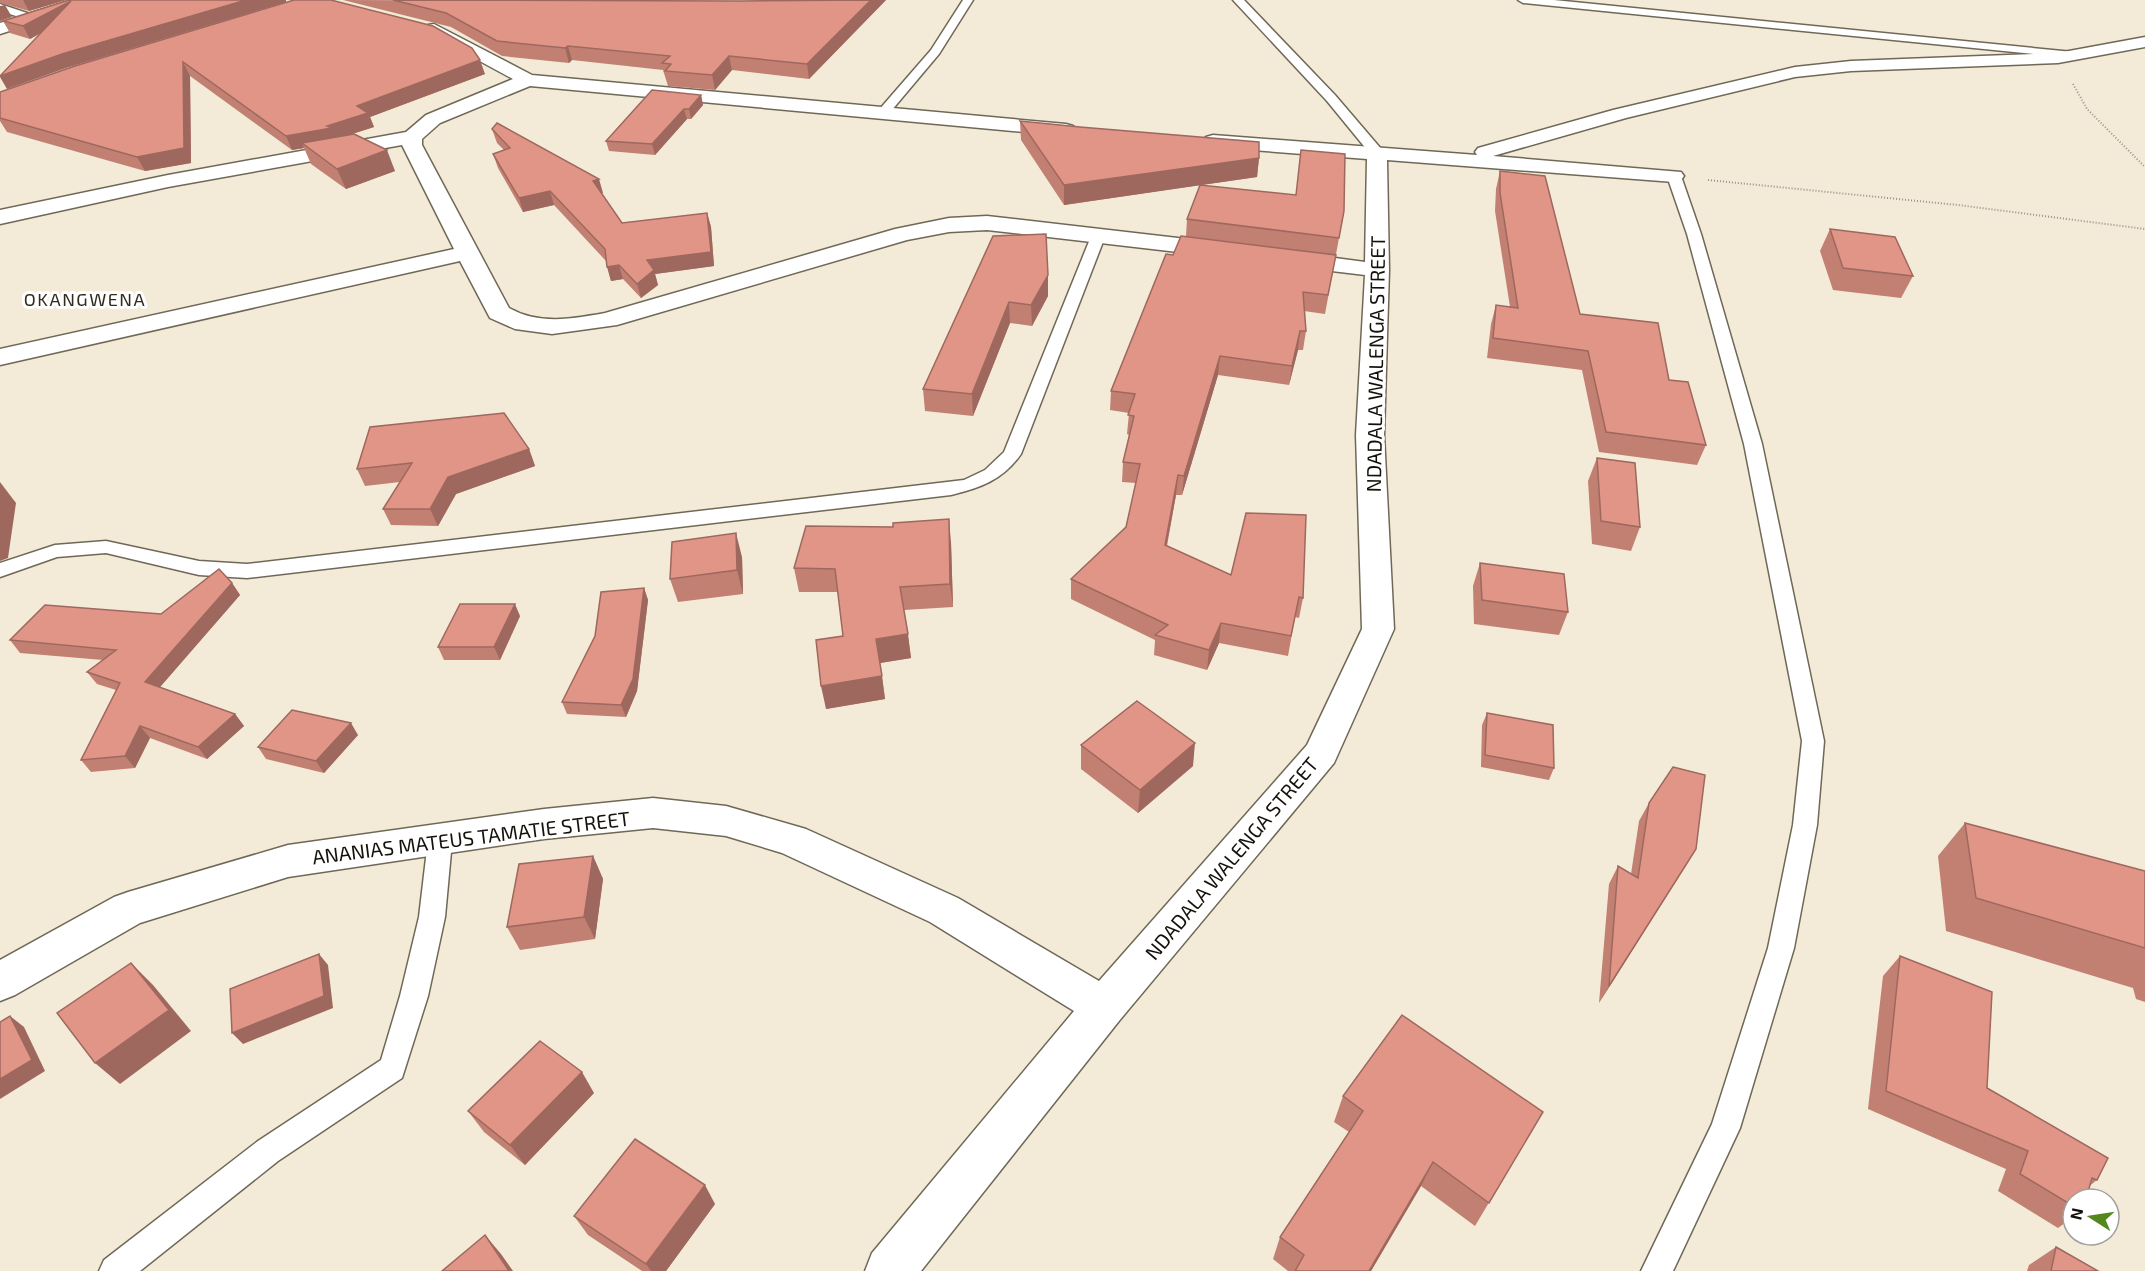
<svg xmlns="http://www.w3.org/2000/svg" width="2145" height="1271" font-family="'Exo 2',sans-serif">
<rect width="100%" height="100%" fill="#f3ebd8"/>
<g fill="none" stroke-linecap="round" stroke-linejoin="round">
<defs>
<g id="lane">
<path d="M963 0H973L939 54 886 117H878V111L931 50Z"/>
<path d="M1233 0H1244L1335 95 1382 150V156H1372L1327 101Z"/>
<path d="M1518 0H1554L2073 52 2079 55 2073 58 1523 3Z"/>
<path d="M0 4 36 16 37 18 32 21 0 11Z"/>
<path d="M1674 172 1681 176 1701 234 1762 444 1824 741 1817 825 1794 948 1740 1128 1673 1271H1641L1712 1124 1768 948 1793 825 1802 741 1744 444 1687 234 1667 176Z"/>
<path d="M1099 230 1106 234 1021 454C1003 480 980 488 951 495L247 578 199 575 106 553 57 557 0 577V563L55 545 106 541 199 561 247 564 964 480 985 470 1004 452 1092 234Z"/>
<path d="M440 831 449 834 452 841 445 917 428 996 402 1078 278 1161 140 1271H99L104 1260 258 1141 381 1060 400 996 419 917 428 841 431 834Z"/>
</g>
<g id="street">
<path d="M73 0H98L96 3 0 34V23Z"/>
<path d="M434 24 532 75 1066 124 1073 126 1076 130 1073 134 1066 136 530 86 440 123 422 139V145L509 308C539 325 572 319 605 313L895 229 949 218 987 216 1221 243 1229 245 1232 250 1229 255 1221 257 987 230 949 232 907 240 617 325 552 334 515 329 490 318 460 261 0 365V349L454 249 402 145 168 187 0 224V210L168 175 406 132 426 115 513 79 428 33 425 29 428 25Z"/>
<path d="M2145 37V47L2058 63 1851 71 1795 77 1626 118 1493 156 1681 172 1684 176 1681 180 1674 182 1387 160 1389 270 1384 435 1394 629 1334 763 1119 1021 921 1271H865L872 1253 1074 1011 930 922 782 853 726 836 653 828 544 839 288 877 140 923 15 995 0 1001V960L114 897 128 892 288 845 544 809 653 798 726 806 806 829 958 898 1099 981 1307 745 1362 629 1356 435 1365 275 1290 266 1282 264 1278 259 1282 254 1290 252 1365 262 1367 159 1213 147 1206 145 1203 141 1206 137 1213 135 1477 155 1475 152 1478 148 1613 110 1795 67 1851 61 2058 53Z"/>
</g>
</defs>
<use href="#lane" stroke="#6f6857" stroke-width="3"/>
<use href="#street" stroke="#6f6857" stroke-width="3"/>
<g stroke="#999385" stroke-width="2" stroke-dasharray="1 2" stroke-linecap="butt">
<path d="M2073 84 2087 109 2145 167"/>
<path d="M1708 180 1958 205 2145 229"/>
</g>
<use href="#lane" fill="#fff" fill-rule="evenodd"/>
<use href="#street" fill="#fff" fill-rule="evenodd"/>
</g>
<g fill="#c28073">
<path d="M0 0H66L29 11 0 3Z"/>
<path d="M69 0H286V2L69 67 40 33 30 39 10 33 3 21Z"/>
<path d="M294 0 485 74 370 117 374 127 346 136 395 171 346 189 311 164 304 148 292 150 190 76 191 163 145 171 7 132 0 121V92Z"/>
<path d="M343 0 742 1 886 0 809 79 732 70 715 90 668 86 663 70 572 60 569 63 502 56 451 27Z"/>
<path d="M701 95 703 105 691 119H687L655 155 609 151 606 141Z"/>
<path d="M1020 121 1259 158 1257 177 1201 185 1344 211 1325 314 1304 311 1306 331 1303 350H1298L1289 385 1218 375 1182 495H1176L1167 546 1231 575 1303 598 1299 618 1295 617 1288 656 1219 643 1207 670 1154 655 1155 640 1071 599V579L1126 527 1136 483 1122 482 1123 462 1129 435 1127 434 1129 413 1110 410 1111 391 1173 255 1186 236 1187 219 1200 185 1064 205 1021 140Z"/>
<path d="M492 129 603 193H602L622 223 707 213 711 227 714 266 655 274 658 285 641 298 623 279 611 281 606 261 554 205 523 212 498 168 493 154 504 150 497 143Z"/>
<path d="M1500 171 1580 314 1669 380 1706 445 1697 465 1599 452 1582 370 1487 358 1491 324 1496 305 1510 307 1495 211 1496 189Z"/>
<path d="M1830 229 1913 276 1901 298 1833 290 1820 251Z"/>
<path d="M993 236 1048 296 1032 326 1010 323 973 416 925 411 923 389Z"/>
<path d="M529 449 535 466 456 494 438 526 391 525 383 509 400 482 365 486 357 469Z"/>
<path d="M1597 458 1640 527 1631 551 1592 544 1588 481Z"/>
<path d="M951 543 953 607 904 610 911 658 880 663 885 699 826 709 843 636 838 592H799L794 568Z"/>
<path d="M742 557 743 594 678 602 670 579Z"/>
<path d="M1480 563 1568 612 1559 635 1474 624 1473 586Z"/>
<path d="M232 583 240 595 160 687 235 714 244 726 207 759 150 738 135 768 91 772 81 760 116 690 97 684 87 672 103 660 20 653 10 640 161 614Z"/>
<path d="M644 588 648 600 637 691 626 717 567 714 562 702Z"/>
<path d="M520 616 500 660H444L438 647Z"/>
<path d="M1487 713 1554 768 1549 780 1481 767 1482 725Z"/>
<path d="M358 735 324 773 266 759 258 747Z"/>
<path d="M1081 745 1193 766 1138 813 1081 769Z"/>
<path d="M1649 803 1696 849 1599 1003 1609 884 1618 866 1631 874 1639 821Z"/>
<path d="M1965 823 2145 871V1002L2136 999 2133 988 1946 931 1938 856Z"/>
<path d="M593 856 603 879 595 939 520 950 507 927Z"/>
<path d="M1900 956 1987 1088 2097 1180 2073 1199V1217L2058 1228 1998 1191 2006 1169 1868 1109 1883 976Z"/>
<path d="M594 1093 525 1165 484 1132 468 1111Z"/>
<path d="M1343 1096 1543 1112 1475 1226 1421 1186 1371 1271H1288L1273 1259 1280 1237 1349 1132 1334 1122Z"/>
<path d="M715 1204 666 1271H642L588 1235 574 1216Z"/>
<path d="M2056 1247 2098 1271H2027L2029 1265Z"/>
</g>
<g fill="#9e685e">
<path d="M23 0H66L29 11Z"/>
<path d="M246 0H286V2L69 67 7 89 0 77V76L62 54Z"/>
<path d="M871 0H886L809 79 807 64Z"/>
<path d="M71 1 78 13 30 39 23 26Z"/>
<path d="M5 5 12 17 0 21V6Z"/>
<path d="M568 46 572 60 569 63 565 48Z"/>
<path d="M729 56 732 70 715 90 712 75Z"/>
<path d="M480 60 485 74 370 117 374 127 336 139 302 143 304 148 292 150 286 136 327 126 357 106Z"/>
<path d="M183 62 190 76 191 163 145 171 137 157Z"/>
<path d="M701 95 703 105 691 119 689 109Z"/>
<path d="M684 109 687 119 655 155 652 144Z"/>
<path d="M387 150 395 171 346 189 337 169Z"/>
<path d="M1259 158 1257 177 1064 205V185Z"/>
<path d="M599 179 603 193 597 194 593 181Z"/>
<path d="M550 191 554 205 523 212 519 198Z"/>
<path d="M707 213 711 227 714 266 655 274 658 285 641 298 637 284 647 260Z"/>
<path d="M619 265 623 279 611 281 607 267Z"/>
<path d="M1048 275V296L1032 326 1031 305Z"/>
<path d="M1009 302 1010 323 973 416 972 394Z"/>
<path d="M1300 331 1298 350 1289 385 1292 366Z"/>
<path d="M1220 356 1218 375 1182 495 1184 476Z"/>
<path d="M529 449 535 466 456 494 438 526 430 509 448 477Z"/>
<path d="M1178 475 1176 495 1163 564 1165 545Z"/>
<path d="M0 482 16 503 8 558 0 561Z"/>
<path d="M949 519 951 543 953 607 950 584Z"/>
<path d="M736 533 742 557 743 594 737 570Z"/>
<path d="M232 583 240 595 154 694 145 682Z"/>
<path d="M644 588 648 600 637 691 626 717 621 705Z"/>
<path d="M515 604 520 616 500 660 494 647Z"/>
<path d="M1221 623 1219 643 1207 670 1209 650Z"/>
<path d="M908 634 911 658 880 663 876 639Z"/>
<path d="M882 676 885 699 826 709 821 686Z"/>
<path d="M235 714 244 726 207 759 198 747Z"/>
<path d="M351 723 358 735 324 773 316 761Z"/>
<path d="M140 726 150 738 135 768 125 756Z"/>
<path d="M1195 743 1193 766 1138 813 1140 790Z"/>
<path d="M1696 849 1685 867 1599 1003 1609 986Z"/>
<path d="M593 856 603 879 595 939 584 917Z"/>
<path d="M319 954 328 965 333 1008 243 1044 232 1033Z"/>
<path d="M131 963 153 985 191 1031 120 1084 95 1063Z"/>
<path d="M10 1016 24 1027 45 1071 0 1099V1079Z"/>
<path d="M582 1072 594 1093 525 1165 510 1145Z"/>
<path d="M1433 1162 1421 1186 1371 1271H1369Z"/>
<path d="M705 1185 715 1204 666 1271H651L646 1264Z"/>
<path d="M485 1235 501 1254 513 1271H509Z"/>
</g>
<g fill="#e19586" stroke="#9e685e" stroke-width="1.5">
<path d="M69 0H246L62 54 0 76 71 1 23 26 3 21Z"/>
<path d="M294 0H331L433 26 472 48 480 60 357 106 368 113 327 126 332 128 286 136 183 62 184 148 137 157 0 118V92L75 66Z"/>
<path d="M393 0 742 1 871 0 807 64 729 56 712 75 665 71 671 64 662 63 670 56 568 46 565 48 497 41 446 13Z"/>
<path d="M652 90 701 95 689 109H684L652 144 606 141Z"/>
<path d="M1020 121 1080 127 1259 142V158L1064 185Z"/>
<path d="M497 123 599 179 593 181 622 223 707 213 711 252 647 260 654 270 637 284 619 265 607 267 605 249 550 191 519 198 493 154 510 148 492 129Z"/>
<path d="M354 134 387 150 337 169 302 143Z"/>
<path d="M1301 150 1345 154 1344 211 1339 238 1187 219 1200 185 1296 195Z"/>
<path d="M1500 171 1545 176 1580 314 1658 323 1669 380 1688 382 1706 445 1606 432 1588 351 1493 338 1496 305 1518 308 1500 193Z"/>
<path d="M1830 229 1895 237 1913 276 1843 268Z"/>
<path d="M1046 234 1048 275 1031 305 1009 302 972 394 923 389 993 236Z"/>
<path d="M1181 236 1336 255 1328 295 1303 292 1306 331H1300L1292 366 1220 356 1184 476 1178 475 1165 545 1231 575 1246 513 1306 515 1303 598 1299 597 1291 636 1221 623 1209 650 1155 635 1168 625 1071 579 1126 527 1140 464 1123 462 1134 416 1128 415 1135 394 1111 391 1166 254 1173 255Z"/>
<path d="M504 413 529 449 448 477 430 509H383L412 463 357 469 370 427Z"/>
<path d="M1597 458 1635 463 1640 527 1601 521Z"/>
<path d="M949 519 950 584 900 587 908 634 876 639 882 676 821 686 816 640 843 636 835 569 794 568 806 526 893 527V523Z"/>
<path d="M736 533 737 570 670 579 672 542Z"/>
<path d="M1480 563 1564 574 1568 612 1482 600Z"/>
<path d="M219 569 232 583 145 682 235 714 198 747 140 726 125 756 81 760 120 683 87 672 116 650 10 640 45 605 161 614Z"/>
<path d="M644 588 633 679 621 705 562 702 595 636 601 592Z"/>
<path d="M460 604H515L494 647H438Z"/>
<path d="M1137 701 1195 743 1140 790 1081 745Z"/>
<path d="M292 710 351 723 316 761 258 747Z"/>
<path d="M1487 713 1553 725 1554 768 1485 755Z"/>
<path d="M1673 767 1705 775 1696 849 1609 986 1618 866 1638 878 1649 803Z"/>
<path d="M1965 823 2145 871V948L1976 898Z"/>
<path d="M593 856 584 917 507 927 519 864Z"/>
<path d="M319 954 324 996 232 1033 230 989Z"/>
<path d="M1900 956 1992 992 1987 1088 2108 1158 2097 1180 2092 1178 2086 1199H2073V1206L2020 1174 2028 1151 1886 1091Z"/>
<path d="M131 963 169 1010 95 1063 57 1013Z"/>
<path d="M1402 1015 1543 1112 1489 1203 1433 1162 1369 1271H1295L1304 1255 1280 1237 1363 1111 1343 1096Z"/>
<path d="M10 1016 32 1060 0 1079V1022Z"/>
<path d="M540 1041 582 1072 510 1145 468 1111Z"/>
<path d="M635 1139 705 1185 646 1264 574 1216Z"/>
<path d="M485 1235 509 1271H442Z"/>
<path d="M2056 1247 2098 1271H2051Z"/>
</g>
<g text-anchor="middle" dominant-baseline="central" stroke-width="6" stroke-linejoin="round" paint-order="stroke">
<g font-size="18" letter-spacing="1.5" fill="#332c1d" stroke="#fff">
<text x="85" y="299">OKANGWENA</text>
</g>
<g font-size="20" fill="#14110a" stroke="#fff">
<text transform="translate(1375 364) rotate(-89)">NDADALA WALENGA STREET</text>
<text transform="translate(471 837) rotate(-7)">ANANIAS MATEUS TAMATIE STREET</text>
<text transform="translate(1231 858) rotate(-50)">NDADALA WALENGA STREET</text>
</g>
</g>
<g transform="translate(2091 1217) rotate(282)"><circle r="28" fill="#ffffff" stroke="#a1a09d" stroke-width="1.5"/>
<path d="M0-4.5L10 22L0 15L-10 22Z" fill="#54881f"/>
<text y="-9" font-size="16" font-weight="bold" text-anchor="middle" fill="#14110a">N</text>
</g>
</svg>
